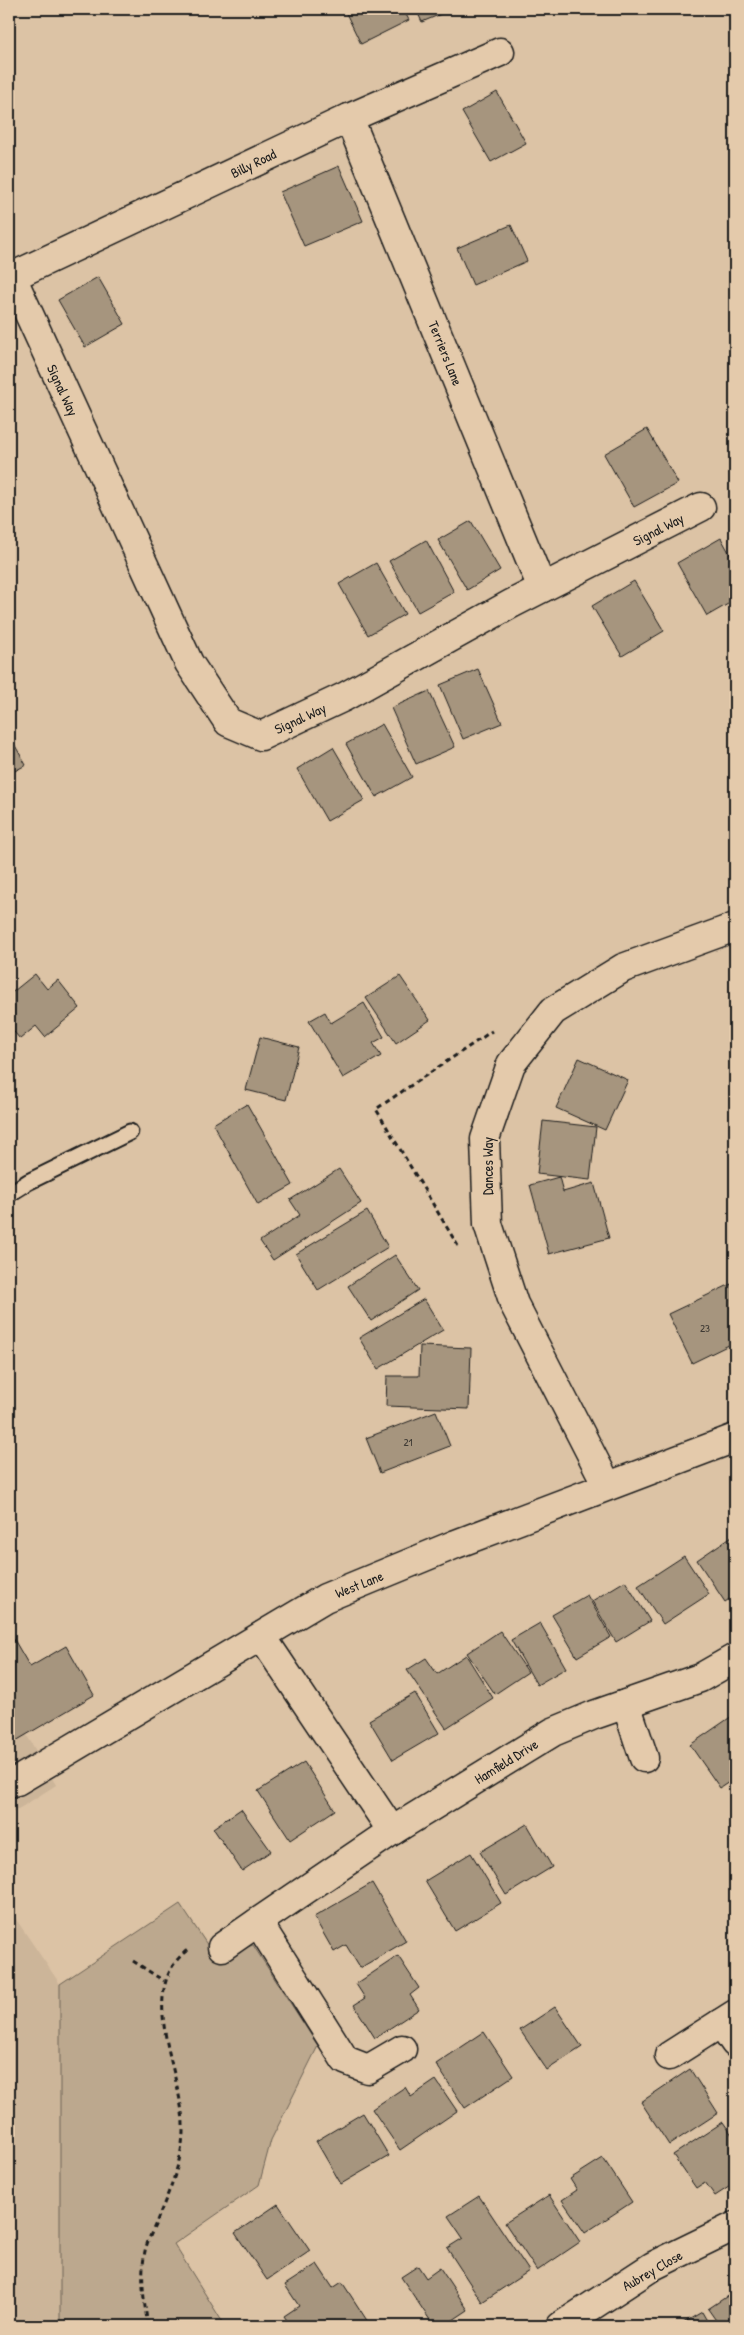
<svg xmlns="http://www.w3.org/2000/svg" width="744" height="2335" font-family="'Patrick Hand',sans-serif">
<rect width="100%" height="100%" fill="#dcc3a5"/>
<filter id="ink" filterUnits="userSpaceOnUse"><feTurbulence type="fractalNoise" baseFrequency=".02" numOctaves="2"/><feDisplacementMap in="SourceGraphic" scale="10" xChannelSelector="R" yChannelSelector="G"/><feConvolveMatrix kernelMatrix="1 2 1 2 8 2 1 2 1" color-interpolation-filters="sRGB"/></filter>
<g filter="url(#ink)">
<g fill="#ccb599">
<path d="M9 1705 56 1785 9 1815Z"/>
<path d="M9 1909 60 1984V2326H9Z"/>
</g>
<path fill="#bca88e" stroke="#6c6255" d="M180 1904 216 1958 253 1945 318 2046 271 2140 259 2185 174 2244 225 2326H60V1984Z"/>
<g fill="#a6957e" stroke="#1c1c1c">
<path d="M344 9H403L409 20 361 44Z"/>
<path d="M416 9H453L422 22Z"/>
<path d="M497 92 526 143 491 162 462 112Z"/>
<path d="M339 166 363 221 304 246 280 192Z"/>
<path d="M511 225 527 261 473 285 457 248Z"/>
<path d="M98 277 125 324 85 347 58 300Z"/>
<path d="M647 429 678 483 634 507 604 454Z"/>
<path d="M471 521 500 570 467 590 438 540Z"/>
<path d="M721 538 735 563V600L707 616 677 563Z"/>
<path d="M426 540 454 592 418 612 389 561Z"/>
<path d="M376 563 405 614 368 635 339 584Z"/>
<path d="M634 581 664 631 622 656 592 606Z"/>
<path d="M478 669 502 723 463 739 440 685Z"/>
<path d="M429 691 455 747 416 764 391 708Z"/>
<path d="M382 724 412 777 376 797 346 744Z"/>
<path d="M9 735 26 765 9 774Z"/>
<path d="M333 747 364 800 327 821 297 769Z"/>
<path d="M35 974 47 989 58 980 80 1008 45 1037 36 1026 20 1039 9 1026V995Z"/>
<path d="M400 976 430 1020 396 1043 366 998Z"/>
<path d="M364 1003 384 1037 373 1043 381 1056 343 1078 309 1021 325 1012 331 1023Z"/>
<path d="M260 1037 299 1047 286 1100 246 1090Z"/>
<path d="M579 1058 628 1080 605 1130 556 1108Z"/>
<path d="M247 1104 293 1185 258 1205 213 1124Z"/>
<path d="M543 1121 596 1127 590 1180 537 1174Z"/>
<path d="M339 1169 361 1203 273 1260 260 1241 300 1215 290 1200Z"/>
<path d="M559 1177 563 1192 594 1183 609 1238 549 1254 530 1185Z"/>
<path d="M367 1211 388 1247 318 1290 296 1254Z"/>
<path d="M395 1255 418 1290 371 1321 348 1286Z"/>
<path d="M731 1284 735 1292V1342L692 1363 668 1314Z"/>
<path d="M424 1299 443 1330 378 1369 359 1338Z"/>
<path d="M420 1346 471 1348 469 1409 386 1406 387 1376H419Z"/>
<path d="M436 1411 450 1446 380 1473 366 1438Z"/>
<path d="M735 1534V1595L725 1602 697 1560Z"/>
<path d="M684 1556 709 1594 663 1624 638 1586Z"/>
<path d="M625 1581 650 1621 616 1642 592 1601Z"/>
<path d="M587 1595 611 1637 577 1657 552 1615Z"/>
<path d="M540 1623 566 1668 537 1685 511 1640Z"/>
<path d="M9 1631 30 1667 66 1646 94 1695 9 1745Z"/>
<path d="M500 1631 528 1672 495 1694 467 1653Z"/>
<path d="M466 1655 493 1698 446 1728 407 1670 426 1658 437 1674Z"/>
<path d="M415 1693 439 1733 393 1760 369 1720Z"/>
<path d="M735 1714V1778L720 1788 690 1745Z"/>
<path d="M304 1762 335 1810 290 1840 258 1791Z"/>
<path d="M241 1809 271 1851 242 1871 213 1828Z"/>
<path d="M527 1824 552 1867 506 1895 480 1852Z"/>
<path d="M471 1853 501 1903 455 1931 425 1881Z"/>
<path d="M372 1883 406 1941 360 1968 346 1945 334 1952 314 1917Z"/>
<path d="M398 1956 419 1988 410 1995 419 2009 375 2038 354 2005 365 1998 356 1984Z"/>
<path d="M555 2007 582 2047 547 2070 520 2030Z"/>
<path d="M484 2032 513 2076 465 2108 436 2064Z"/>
<path d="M690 2069 718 2113 669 2145 641 2102Z"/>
<path d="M436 2080 457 2111 400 2150 372 2109 405 2087 411 2097Z"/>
<path d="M363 2113 389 2156 341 2184 316 2141Z"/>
<path d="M723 2122 735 2139V2183L715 2196 705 2182 696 2188 673 2155Z"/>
<path d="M603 2158 632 2202 585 2233 562 2200 577 2190 570 2179Z"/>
<path d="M549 2195 580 2242 537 2271 505 2223Z"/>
<path d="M479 2196 529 2271 482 2302 447 2248 463 2238 448 2216Z"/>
<path d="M278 2204 310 2251 267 2280 235 2233Z"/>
<path d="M317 2264 333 2288 342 2282 368 2322 362 2326H291L284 2316 299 2306 285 2285Z"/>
<path d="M418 2266 426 2278 440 2268 468 2310 444 2326H434L401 2277Z"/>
<path d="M735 2291V2326H720L708 2309Z"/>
<path d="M702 2312 710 2326H678Z"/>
</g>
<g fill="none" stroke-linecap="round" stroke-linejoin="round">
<defs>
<path id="service" d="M9 1194 28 1182 130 1132"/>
<g id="minor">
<path d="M349 118 542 588"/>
<path d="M12 277 189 663 228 722 261 736 344 697 511 604 701 507"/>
<path d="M9 278 349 118 500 52"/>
<path d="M607 1485 514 1304 488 1224 485 1139 511 1064 553 1011 623 968 735 927"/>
<path d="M262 1637 392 1831"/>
<path d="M626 1704 644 1758"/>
<path d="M222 1947 258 1922"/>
<path d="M721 2023 735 2043"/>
<path d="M402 2049 368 2069 345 2060 258 1922 392 1831 553 1732 594 1715 700 1678 735 1658"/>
<path d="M669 2056 735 2014"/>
<path d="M561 2326 653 2266 735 2226"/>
</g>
<path id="tertiary" d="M9 1783 17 1781 325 1598 456 1544 735 1438"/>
</defs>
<use href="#service" stroke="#1c1c1c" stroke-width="19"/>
<use href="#minor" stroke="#1c1c1c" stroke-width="31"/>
<use href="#tertiary" stroke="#1c1c1c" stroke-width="31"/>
<g stroke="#1c1c1c" stroke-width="3" stroke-dasharray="5 4" stroke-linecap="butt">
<path d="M458 1246 376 1109 492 1031"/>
<path d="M133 1961 164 1981"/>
<path d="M148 2326C144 2301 140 2277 145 2251 147 2242 152 2232 156 2223 169 2191 184 2160 183 2125 182 2073 134 1988 189 1949"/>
</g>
<use href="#service" stroke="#e4caab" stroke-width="15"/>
<use href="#minor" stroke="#e4caab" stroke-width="28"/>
<use href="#tertiary" stroke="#e4caab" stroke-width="28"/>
</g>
</g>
<g text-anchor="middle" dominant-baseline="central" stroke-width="4" stroke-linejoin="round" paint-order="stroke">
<g font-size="11" fill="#3e3a34">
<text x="705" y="1328">23</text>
<text x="408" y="1442">21</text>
</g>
<g font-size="14" fill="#1c1c1c" stroke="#e4caab">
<text transform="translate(253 163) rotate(-26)">Billy Road</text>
<text transform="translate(446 353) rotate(68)">Terriers Lane</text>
<text transform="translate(63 390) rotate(65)">Signal Way</text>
<text transform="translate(658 529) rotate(-27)">Signal Way</text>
<text transform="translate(300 718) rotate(-25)">Signal Way</text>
<text transform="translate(487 1166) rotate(-90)">Dances Way</text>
<text transform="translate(359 1584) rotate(-22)">West Lane</text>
<text transform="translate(506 1761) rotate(-32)">Hamfield Drive</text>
<text transform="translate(652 2270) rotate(-30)">Aubrey Close</text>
</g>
</g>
<rect width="744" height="2335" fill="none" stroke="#e4caab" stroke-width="30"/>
<rect x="15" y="15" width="714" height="2305" fill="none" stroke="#1c1c1c" stroke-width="2" filter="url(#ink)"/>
</svg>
